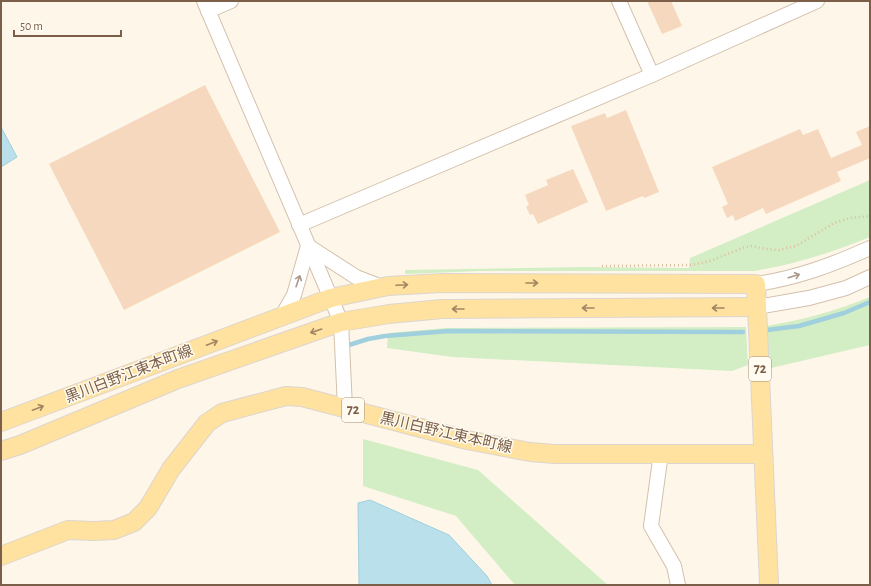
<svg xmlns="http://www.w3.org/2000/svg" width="871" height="586" font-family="'Alegreya Sans','Noto Sans JP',sans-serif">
<rect width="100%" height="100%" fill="#fef7e9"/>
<g fill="#d3eec5">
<path d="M870 180V237C831 253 796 264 754 271H480L405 274V270L583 267 689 268 690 258Z"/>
<path d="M870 297V345L767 369 766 326C802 320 836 311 870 297Z"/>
<path d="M746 327 748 365 732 371 452 357 387 348 388 333 446 328Z"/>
<path d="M363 439 478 470 608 585H515L456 516 363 486Z"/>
</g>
<g fill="#bae0eb" stroke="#a0cfdd">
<path d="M1 127 17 157 1 167Z"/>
<path d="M370 500 449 535 487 576 492 585H359L358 503Z"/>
</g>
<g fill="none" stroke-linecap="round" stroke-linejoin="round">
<g stroke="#a0cfdd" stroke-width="4.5">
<path d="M767 330 799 326 844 313 870 302"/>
<path d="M349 345 368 339 385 336 449 331 743 332"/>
</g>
</g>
<g fill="#f6d8be">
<path d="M647 1H671L682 26 662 34Z"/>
<path d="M205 85 280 232 124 310 49 164Z"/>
<path d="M626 110 659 192 644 198 643 196 606 211 571 126 605 113 607 118Z"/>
<path d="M870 126V158L837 172 841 181 766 214 763 208 735 221 733 215 727 218 722 207 728 204 712 167 800 129 803 135 818 129 831 158 862 145 856 132Z"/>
<path d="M573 169 588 202 538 224 533 214 530 215 526 207 529 205 525 195 548 185 546 180Z"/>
</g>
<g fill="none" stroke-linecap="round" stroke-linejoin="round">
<defs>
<g id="minor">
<path d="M204 1 341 322 345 408"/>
<path d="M619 1 652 75"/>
<path d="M208 11 231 1"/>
<path d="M299 225 652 75 817 1"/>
<path d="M756 284C797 278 832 265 870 248"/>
<path d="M757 307 809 298 846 288 870 277"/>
<path d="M282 316 294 295 308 246 356 277 382 287"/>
<path d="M661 453 651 526 674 566 678 585"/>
</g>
<g id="major">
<path d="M1 422 331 298 388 286 442 283 756 284 769 585"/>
<path d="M1 451 20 445 178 379 341 322 389 314 442 309 757 307"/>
<path d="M1 556 68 530 94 531 114 530 134 522 148 508 171 469 207 423 222 413 286 396 302 397 467 440 530 452 555 454H763"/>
</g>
</defs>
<use href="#minor" stroke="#d3c0ac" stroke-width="16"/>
<use href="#major" stroke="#ddd5d0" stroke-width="20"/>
<path stroke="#dcbca0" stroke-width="2.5" stroke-dasharray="1 3" stroke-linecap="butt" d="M602 266 691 265 710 261 745 247 752 246 766 249 779 250 796 246 834 223 851 218 870 216"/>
<use href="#minor" stroke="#fff" stroke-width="14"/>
<use href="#major" stroke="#ffe29f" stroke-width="18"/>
</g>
<defs><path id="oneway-shaft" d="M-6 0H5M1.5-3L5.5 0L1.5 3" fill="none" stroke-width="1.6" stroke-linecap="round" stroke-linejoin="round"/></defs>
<g stroke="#aa9789">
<use href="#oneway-shaft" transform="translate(794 276) rotate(-17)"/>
<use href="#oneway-shaft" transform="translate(298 281) rotate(-71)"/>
</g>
<g stroke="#a38663">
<use href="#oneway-shaft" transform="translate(532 283)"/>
<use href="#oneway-shaft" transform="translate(402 285) rotate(-3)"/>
<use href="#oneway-shaft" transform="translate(588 308) rotate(180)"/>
<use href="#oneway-shaft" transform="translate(718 308) rotate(180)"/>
<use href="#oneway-shaft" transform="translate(458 309) rotate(180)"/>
<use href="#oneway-shaft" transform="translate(316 331) rotate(161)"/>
<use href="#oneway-shaft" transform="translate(212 343) rotate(-21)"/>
<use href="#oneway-shaft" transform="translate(38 408) rotate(-21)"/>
</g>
<g text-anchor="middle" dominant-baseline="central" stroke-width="3" stroke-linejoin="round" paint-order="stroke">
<g fill="#fffbf1" stroke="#a38e7b" stroke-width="1">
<rect x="749" y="357" width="22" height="24" rx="3"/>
<rect x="342" y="398" width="22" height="24" rx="3"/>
</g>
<g font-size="14" font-weight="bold" fill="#7c5f49">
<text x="760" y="369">72</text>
<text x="353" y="410">72</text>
</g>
<g font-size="15" fill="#7c5f49" stroke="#fffbf1">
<text transform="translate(129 374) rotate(-21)">黒川白野江東本町線</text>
<text transform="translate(446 433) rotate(13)">黒川白野江東本町線</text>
</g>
</g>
<rect width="871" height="586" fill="none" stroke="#7c5f49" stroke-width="4"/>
<path d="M14 30v6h107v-6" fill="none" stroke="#7c5f49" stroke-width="2"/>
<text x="20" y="30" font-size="12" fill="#7c5f49" stroke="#fffbf1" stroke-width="3" paint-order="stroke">50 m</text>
</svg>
